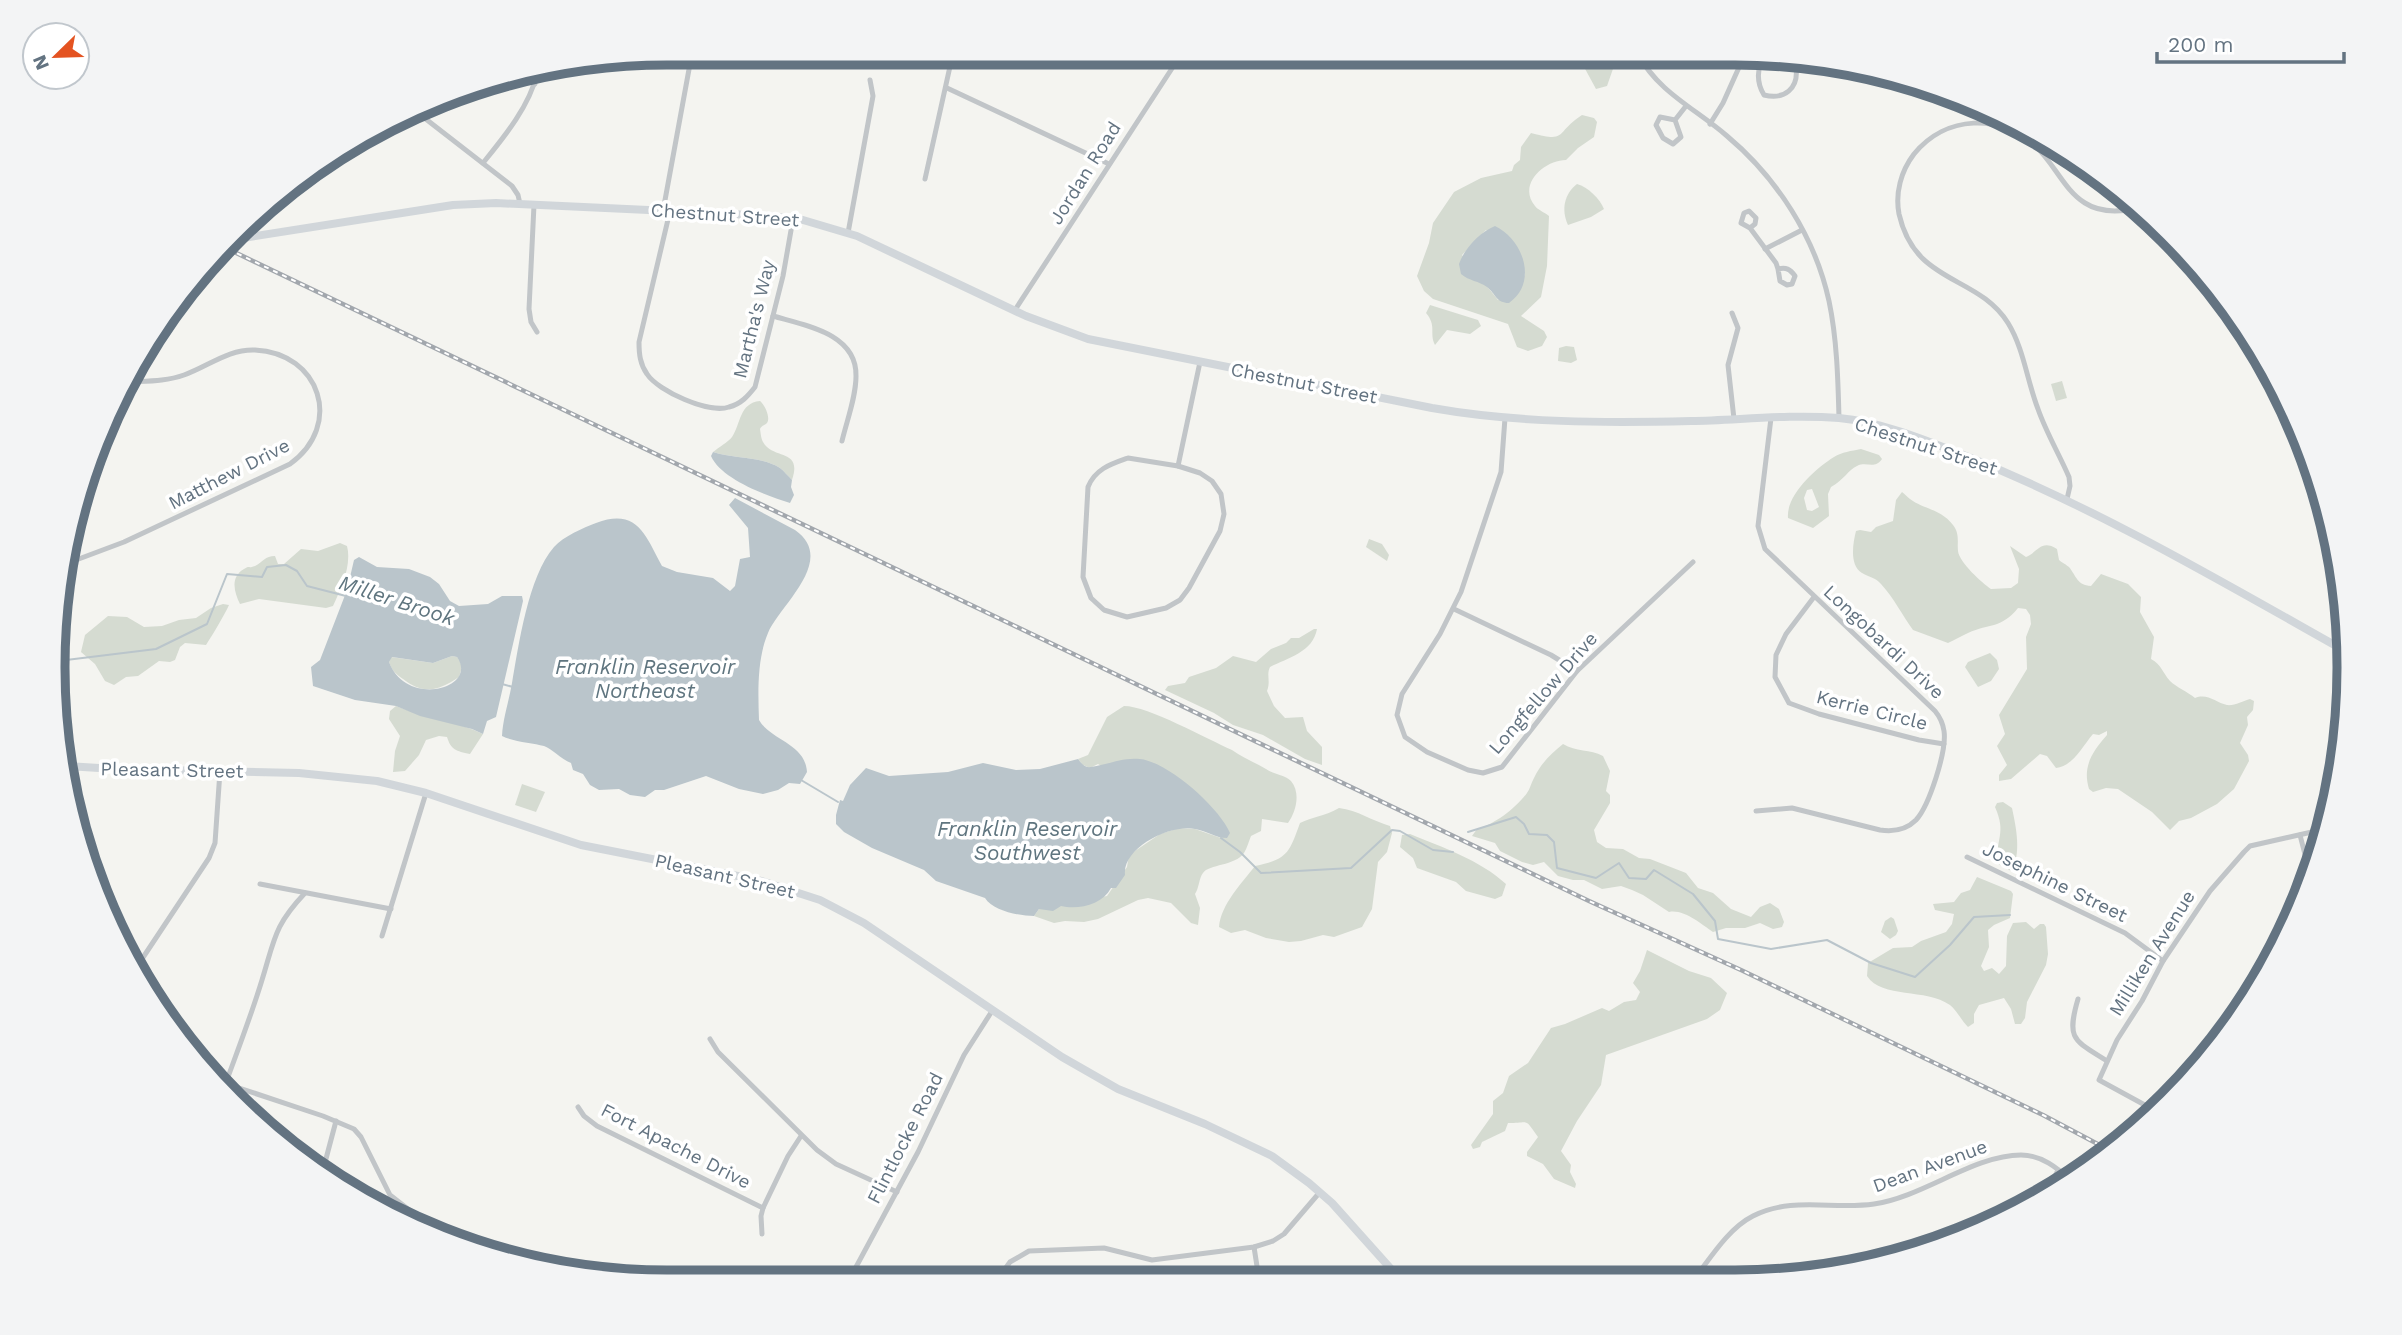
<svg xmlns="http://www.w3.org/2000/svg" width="2402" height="1335" font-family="'Work Sans',sans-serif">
<rect width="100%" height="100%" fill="#f4f4f0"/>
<g fill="#d5dbd1" fill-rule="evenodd">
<path d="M1577 54H1610L1614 66 1607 86 1596 89Z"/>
<path d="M1582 115 1594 118 1597 122 1594 137 1578 148 1566 160C1545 160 1517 184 1535 206 1538 210 1544 212 1549 216L1547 266 1541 297 1521 316 1544 331 1547 337 1542 346 1528 351 1517 347 1508 324 1433 299 1424 291 1417 276 1429 243 1433 223 1454 192 1481 178 1512 171 1514 165 1520 160 1521 147 1531 133C1569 143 1554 133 1582 115ZM1486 230 1523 264 1525 275 1498 300 1462 255Z"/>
<path d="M1577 184C1588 187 1600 199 1604 209L1591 217 1568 225C1561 210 1564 194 1577 184Z"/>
<path d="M1430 305 1478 320 1481 326 1470 334 1447 330 1435 345C1429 333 1437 326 1426 313Z"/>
<path d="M1566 346 1574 347 1577 360 1571 363 1558 361 1559 348Z"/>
<path d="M2062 381 2067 398 2056 401 2051 384Z"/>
<path d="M760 401C764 404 771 417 767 423 765 425 761 426 760 429 761 435 761 440 765 445 777 459 802 450 792 480 788 476 784 471 780 468 761 456 734 459 713 452 719 447 728 442 732 437 741 424 739 403 760 401Z"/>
<path d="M1861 449 1879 455 1882 459C1874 470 1867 461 1857 466 1848 470 1844 480 1831 487L1828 494 1829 516 1813 528 1788 518C1786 495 1815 469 1834 457 1842 452 1851 451 1861 449ZM1812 489 1819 507 1812 511 1807 510 1804 498 1807 490Z"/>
<path d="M1902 492C1905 494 1907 497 1910 499 1923 509 1941 509 1953 525 1960 534 1957 542 1958 551 1959 562 1982 583 1991 589L2011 588 2018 583 2019 569 2010 546 2026 557C2038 552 2041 539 2057 549L2059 560C2060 561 2068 566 2069 567 2077 577 2077 585 2091 586L2101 574 2128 584 2141 597 2140 612 2154 637 2151 659C2162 665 2162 672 2170 681 2176 687 2188 692 2195 698 2208 693 2216 703 2227 705 2234 706 2243 701 2250 699L2254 701 2253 710 2247 717 2248 725 2240 743 2248 755 2249 761 2234 789 2217 804 2191 818 2179 821 2170 830 2152 812 2118 789 2106 788 2093 792 2089 789C2082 766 2093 751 2107 735V731L2099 735 2093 734C2082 747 2073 766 2056 768L2047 756 2040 754 2011 779 1999 781V775L2007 765 1997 746 2005 734 1999 715 2027 669 2026 637 2031 624 2030 615 2026 609 2018 608C2001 629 1990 623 1968 633 1961 636 1955 640 1948 643L1913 630C1902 615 1894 598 1881 584 1875 577 1870 578 1862 573 1849 565 1853 543 1856 531L1860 530 1871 532 1876 527 1893 521 1896 500Z"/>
<path d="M1369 539 1382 544 1389 555 1387 561 1366 547Z"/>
<path d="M340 543 347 546C352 565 341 589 333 606L326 608 259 599 240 604C234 592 230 577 244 569 251 565 247 569 255 566 263 562 265 556 275 556L278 564H284L301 549 318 551Z"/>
<path d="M223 604 229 605C224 616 213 634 206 645L185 643 180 647 175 660 170 662 159 661 138 676 126 677 114 685 105 681 95 664 81 652 85 635 108 616 127 617 144 627 162 626 179 620 196 618 211 608Z"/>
<path d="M1314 629H1317C1313 652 1288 658 1270 667 1266 675 1271 681 1267 691L1274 706 1285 718 1303 717 1307 731 1322 747V765L1305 759 1263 735 1233 725 1214 713 1165 690 1168 686 1185 683 1189 677 1216 668 1233 656 1256 662 1271 649 1286 643 1291 638H1299Z"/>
<path d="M59 650 65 652C70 663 68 672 60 681L57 680Z"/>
<path d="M1990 653 1997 660 1999 669 1991 681 1978 687 1965 667 1968 662Z"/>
<path d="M452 656 457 657C463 665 462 668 459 677 438 691 424 695 403 679 396 674 392 671 389 662L391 657 433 663Z"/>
<path d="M396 706C424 718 456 721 483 734L470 754C456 751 451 750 447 737L439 736 426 740 419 755 405 771 393 772 395 751 400 736 389 719 390 711Z"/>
<path d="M1124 706C1148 706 1207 739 1232 750 1243 758 1254 762 1266 769 1273 774 1285 775 1291 781 1301 793 1296 812 1288 823L1262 819 1261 831 1251 836C1249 841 1247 848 1244 853 1235 866 1209 864 1203 873 1199 878 1199 888 1195 894L1200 908 1198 925 1191 923 1171 903 1148 898 1138 900 1098 919 1084 922 1065 921 1054 923 1034 916 1039 909 1107 896 1127 867 1129 855 1160 834 1179 828 1195 829 1221 838 1098 764 1090 768 1083 765 1078 759 1088 755 1107 717Z"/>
<path d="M1563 744C1576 752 1590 749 1603 756L1610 771 1606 791 1610 795V803L1594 830 1597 842 1606 848 1623 849 1639 858 1650 859 1686 873 1698 888 1713 893 1731 909 1751 917 1760 907 1770 903 1779 909 1784 922 1782 927 1773 929 1760 923 1745 928H1726L1713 932C1701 924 1684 909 1669 912L1643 895 1632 890 1621 886 1602 889 1584 880H1573L1558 876 1544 862 1533 865 1522 862 1500 851 1495 843 1472 836 1477 829C1494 825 1516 808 1527 793 1530 789 1531 783 1534 778 1541 763 1551 754 1563 744Z"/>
<path d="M522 784 545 792 536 812 515 805Z"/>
<path d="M2003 802 2012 808C2016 827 2022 854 2011 871L1998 864C1995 838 2007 834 1995 807L1997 803Z"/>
<path d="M1339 808C1358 810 1372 821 1390 826L1392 833 1387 852 1378 862 1372 909 1362 927 1334 937 1323 935 1301 941 1289 942 1266 938 1245 930 1231 933 1219 927C1221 904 1242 883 1255 866 1288 859 1289 853 1300 823 1312 817 1325 816 1339 808Z"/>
<path d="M1410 834C1442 847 1480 860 1506 884L1502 896 1495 899 1466 891 1456 882 1417 868 1413 858 1400 847 1402 835Z"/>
<path d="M1977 877 2011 891 2013 894 2010 918 1994 925 1988 930 1989 947 1981 966 1984 971 1992 968 1999 974 2006 966 2007 936 2013 923 2026 922 2034 929 2040 924H2044L2046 927 2048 954 2046 965 2027 1002 2025 1018 2021 1024H2015L2011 1009 2004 998 1979 1005 1974 1014V1023L1968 1027C1962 1021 1957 1011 1950 1005 1926 988 1882 999 1867 976L1868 963 1893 948 1912 947 1921 941 1946 932 1952 924 1954 914 1935 910 1933 904 1954 902 1961 893 1970 890Z"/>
<path d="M1891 917 1894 919 1898 931 1896 935 1890 939 1881 932 1885 921Z"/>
<path d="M1647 950 1689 971 1711 978 1727 993 1720 1010 1707 1019 1606 1055 1601 1085 1577 1121 1561 1151 1571 1165 1570 1172 1576 1184 1575 1188 1554 1179 1543 1164 1527 1156V1152L1538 1137C1524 1117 1530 1123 1508 1123L1505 1131 1482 1142 1480 1147 1473 1149 1471 1145 1493 1114V1101L1503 1093 1509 1076 1528 1063 1551 1028 1565 1024 1602 1008 1609 1011 1624 1002 1636 1000 1640 992 1633 983 1640 971Z"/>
</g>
<g fill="#bac5cb" fill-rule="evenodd">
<path d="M1495 226C1524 240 1538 283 1509 303 1496 303 1496 294 1487 287 1479 281 1469 281 1461 274L1459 264C1464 249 1480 232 1495 226Z"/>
<path d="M713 452C734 459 761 456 780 468 784 471 788 476 792 480L791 487 794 495 790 503C767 496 721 479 711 456Z"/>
<path d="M735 498 795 530C838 560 779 606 768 633 757 659 758 692 759 720 771 741 805 743 807 772L800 784 789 783 778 790 763 794 739 789 706 776 664 790H655L645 797 630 795 619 789 599 790 590 785 583 774 573 770 571 763C561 759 551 748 544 746 533 743 514 742 502 736 503 718 509 701 512 683 519 644 528 577 554 547 564 536 583 528 596 523 638 507 646 537 662 566L677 572 713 578 730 591 735 586 740 559 750 557 748 528 729 505Z"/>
<path d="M359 557 377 567 409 569 430 577 439 584 450 601 459 606 488 604 502 596H522L523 601 496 717 487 721 483 734 472 729 420 716 396 706 355 700 313 686 311 667 320 660 347 590 354 560ZM452 656 457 657C479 689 406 708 389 662L392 657 433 663Z"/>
<path d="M1078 759C1082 764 1085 768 1091 767 1107 765 1122 757 1140 759 1168 762 1219 807 1230 833L1227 838C1216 838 1207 831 1195 829 1170 824 1122 848 1125 875L1116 888H1111C1102 905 1078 910 1061 906L1053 911 1039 909 1034 916C1020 916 993 911 985 898L936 881 924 870 872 848 844 832 836 824V815L840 800 843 801 850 785 866 768 889 776 948 772 983 763 1016 770 1040 769Z"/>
</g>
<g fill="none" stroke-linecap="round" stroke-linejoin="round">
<g stroke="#bac5cb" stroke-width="2">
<path d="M58 661 156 649 207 624 227 574 262 577 267 567 286 565 297 571 307 586 346 596"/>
<path d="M502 684 513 687"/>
<path d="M801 780 838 802"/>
<path d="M1468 832 1516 817 1524 824 1529 834 1547 835 1554 842 1557 868 1596 878 1619 863 1629 878 1646 879 1654 870 1693 894 1715 921 1718 939 1771 949 1827 940 1871 963 1915 977 1950 945 1974 917 2010 915"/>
<path d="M1221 838 1240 852 1261 873 1351 868 1392 830 1400 831 1433 850 1453 852"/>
</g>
<g stroke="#c1c5c8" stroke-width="5">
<path d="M1638 54C1658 92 1696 109 1727 136 1777 178 1815 237 1829 301 1837 339 1838 380 1839 418"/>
<path d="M1748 54 1761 61"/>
<path d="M1773 54 1761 61C1757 73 1757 84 1764 95 1784 100 1799 89 1796 67L1789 56"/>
<path d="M525 76 535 84"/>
<path d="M947 88 1109 164"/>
<path d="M418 113 512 186 518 195 520 204"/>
<path d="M1675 120 1660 117 1656 125 1663 138 1673 144 1681 137 1675 120 1686 106"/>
<path d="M1710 124 1723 103 1745 54"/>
<path d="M483 163C504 137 529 107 537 74"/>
<path d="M925 179 953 53"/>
<path d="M534 205 529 309 531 322 537 332"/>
<path d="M663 211 692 53"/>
<path d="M670 211 639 342C639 354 640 364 647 374 658 391 709 414 729 407 741 404 748 396 755 387L783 276 793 219"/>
<path d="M1750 228 1741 223 1744 213 1749 211 1756 218 1755 224 1750 228 1776 263 1778 269C1786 267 1790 269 1795 276L1792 284 1787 285 1780 281 1778 269"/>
<path d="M848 233 873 96 870 80"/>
<path d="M1765 249 1802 230"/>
<path d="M1015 310 1182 53"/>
<path d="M1732 313 1738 328 1728 365 1734 419"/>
<path d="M773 316C804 325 857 333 856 376 856 397 847 420 842 441"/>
<path d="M1505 418 1501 472 1461 592 1440 634 1402 694 1397 715 1405 737 1427 752 1468 770 1483 773 1502 767 1577 671 1693 562"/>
<path d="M1128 458 1178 466 1200 473 1212 481 1221 494 1224 514 1220 531 1189 588 1180 600 1166 608 1127 617 1104 610 1091 598 1083 577 1088 487C1095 469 1111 464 1128 458Z"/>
<path d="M1178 466 1200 362"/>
<path d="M2067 499 2070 486 2069 477C2059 454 2046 432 2038 409 2027 381 2024 349 2008 323 1977 274 1915 285 1899 214 1895 193 1901 171 1914 154 1946 115 2000 113 2036 147 2054 163 2064 190 2085 203 2102 214 2123 212 2142 207"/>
<path d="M68 563 124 542 290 464C344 425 320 353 255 350 228 349 209 366 184 375 167 381 149 381 131 382"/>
<path d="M1814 597 1786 634 1776 655 1775 677 1789 703 1819 714 1919 740 1944 744"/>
<path d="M1454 609 1551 655 1577 671"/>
<path d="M1756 811 1792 808 1880 830C1893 832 1906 830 1916 820 1929 806 1947 751 1944 731 1943 724 1940 717 1935 711L1765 549 1758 526 1771 418"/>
<path d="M2300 835 2311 878"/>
<path d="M1967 857 2125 933 2163 961"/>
<path d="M260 884 391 909"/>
<path d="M382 936 426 793"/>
<path d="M138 965 209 858 215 843 220 771"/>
<path d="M2078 999C2066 1040 2074 1040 2107 1061"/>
<path d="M710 1039 718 1052 817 1150 836 1164 897 1192"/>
<path d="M212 1079 323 1116 354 1129 361 1137 390 1195 417 1216"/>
<path d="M224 1088C237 1052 251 1016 262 980 275 938 274 926 305 893"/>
<path d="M578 1107 584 1116 597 1126 763 1208"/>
<path d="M2154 1110 2099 1080 2117 1040 2142 1001 2163 961 2210 891 2244 852 2250 846 2325 829"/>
<path d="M323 1170 336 1121"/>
<path d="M2046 1194 2058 1170"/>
<path d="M762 1234 761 1216 763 1208 788 1156 801 1136"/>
<path d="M1254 1247 1259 1279"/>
<path d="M1817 1277 1837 1272"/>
<path d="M1695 1278C1711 1257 1729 1228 1753 1216 1792 1196 1833 1210 1874 1204 1923 1197 1974 1155 2021 1155 2042 1155 2057 1168 2072 1181"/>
<path d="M849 1280 918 1152 964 1055 992 1011"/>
<path d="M997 1280 1010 1262 1029 1251 1104 1248 1152 1260 1254 1247 1273 1241 1284 1234 1320 1192"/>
</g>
<g stroke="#d1d6da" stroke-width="8">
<path d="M237 239 453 205 496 203 670 211 769 216 803 220 857 236 1026 316 1088 339 1432 408C1517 423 1605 423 1691 421 1740 420 1790 414 1839 418 1883 422 1930 442 1971 458 2102 511 2224 583 2347 652"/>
<path d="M67 766 115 769 299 773 377 781 426 793 581 845 758 880 820 900 864 923 1062 1057 1118 1089 1205 1124 1272 1156 1309 1183 1332 1203 1400 1279"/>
</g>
<defs>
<path id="rail" d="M228 249 1589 901 1741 970 2043 1115 2109 1150"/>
</defs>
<use href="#rail" stroke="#a2a7ad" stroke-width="4.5"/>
<use href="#rail" stroke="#fff" stroke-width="2" stroke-dasharray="5" stroke-linecap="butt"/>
</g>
<g text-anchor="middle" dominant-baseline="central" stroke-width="7" stroke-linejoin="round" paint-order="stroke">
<g font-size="19" fill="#637381" stroke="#fff">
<text transform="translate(1085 173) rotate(-58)">Jordan Road</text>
<text transform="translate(725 215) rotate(4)">Chestnut Street</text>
<text transform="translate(754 319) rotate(-76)">Martha's Way</text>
<text transform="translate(1304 383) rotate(11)">Chestnut Street</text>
<text transform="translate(1926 446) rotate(18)">Chestnut Street</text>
<text transform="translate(229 474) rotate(-27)">Matthew Drive</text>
<text transform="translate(1884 642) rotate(43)">Longobardi Drive</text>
<text transform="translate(1543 693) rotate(-49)">Longfellow Drive</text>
<text transform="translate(1872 710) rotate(14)">Kerrie Circle</text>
<text transform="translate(172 770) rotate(1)">Pleasant Street</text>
<text transform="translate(725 876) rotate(13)">Pleasant Street</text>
<text transform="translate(2055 882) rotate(26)">Josephine Street</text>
<text transform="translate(2152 953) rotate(-58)">Milliken Avenue</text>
<text transform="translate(905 1138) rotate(-63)">Flintlocke Road</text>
<text transform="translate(676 1146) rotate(27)">Fort Apache Drive</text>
<text transform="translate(1930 1166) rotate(-20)">Dean Avenue</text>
</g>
<g font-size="21" font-style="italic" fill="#5f757f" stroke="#fff">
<text transform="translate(397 600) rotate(18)">Miller Brook</text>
<text x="645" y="666">Franklin Reservoir<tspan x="645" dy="24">Northeast</tspan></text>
<text x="1027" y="828">Franklin Reservoir<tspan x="1027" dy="24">Southwest</tspan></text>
</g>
</g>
<path d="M0 0H2402V1335H0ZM667 65H1735A602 602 0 0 1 2337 667V668A602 602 0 0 1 1735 1270H667A602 602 0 0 1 65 668V667A602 602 0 0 1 667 65Z" fill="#f3f4f5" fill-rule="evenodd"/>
<path fill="none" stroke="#637381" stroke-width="9" d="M667 65H1735A602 602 0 0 1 2337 667V668A602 602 0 0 1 1735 1270H667A602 602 0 0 1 65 668V667A602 602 0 0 1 667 65Z"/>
<g transform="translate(56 56) rotate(247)"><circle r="33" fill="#ffffff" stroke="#c1c7cd" stroke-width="2"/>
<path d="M0-5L12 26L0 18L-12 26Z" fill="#e45321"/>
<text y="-10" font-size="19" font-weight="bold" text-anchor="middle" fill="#637381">N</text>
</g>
<path d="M2157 52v10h187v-10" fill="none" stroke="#637381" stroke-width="3.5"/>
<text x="2168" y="52" font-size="21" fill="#637381" stroke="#ffffff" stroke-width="5" paint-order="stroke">200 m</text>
</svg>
